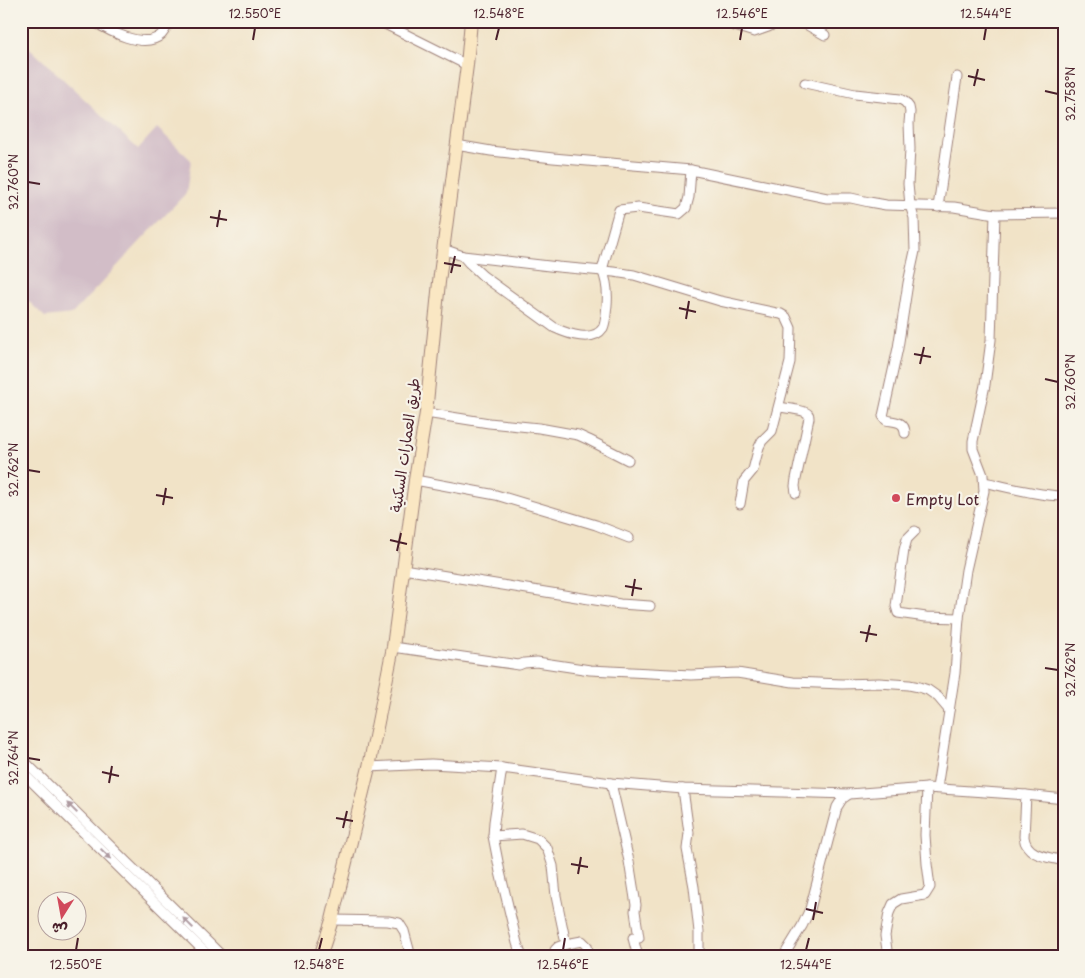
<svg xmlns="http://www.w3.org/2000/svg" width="1085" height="978" font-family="'Playpen Sans','Playpen Sans Arabic',sans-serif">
<rect width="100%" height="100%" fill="#f7f3e8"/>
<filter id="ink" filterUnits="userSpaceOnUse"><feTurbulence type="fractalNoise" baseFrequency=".02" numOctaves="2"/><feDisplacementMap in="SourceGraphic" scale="10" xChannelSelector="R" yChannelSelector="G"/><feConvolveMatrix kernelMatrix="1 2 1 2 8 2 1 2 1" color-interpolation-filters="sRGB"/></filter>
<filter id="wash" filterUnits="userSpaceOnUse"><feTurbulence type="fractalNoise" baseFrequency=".0096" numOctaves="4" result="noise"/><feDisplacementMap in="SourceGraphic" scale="20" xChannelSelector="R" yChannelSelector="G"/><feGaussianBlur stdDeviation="1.12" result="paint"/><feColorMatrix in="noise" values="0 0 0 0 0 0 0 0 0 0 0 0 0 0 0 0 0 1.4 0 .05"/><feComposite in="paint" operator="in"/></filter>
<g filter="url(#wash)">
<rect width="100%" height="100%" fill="#f1e3c7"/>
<path fill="#d2bdc7" d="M21 40 138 149 157 128 191 160 186 193 72 314 45 317 21 294Z"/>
</g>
<g filter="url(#ink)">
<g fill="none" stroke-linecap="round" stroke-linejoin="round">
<defs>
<g id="minor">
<path d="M93 21C109 31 144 50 161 35 165 31 167 26 170 21"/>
<path d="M379 21 467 65"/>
<path d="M719 21 754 32 768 27 780 21"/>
<path d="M800 21 825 35"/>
<path d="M805 83 855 94 900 99 905 102 909 107 910 112 909 123 910 149 908 184 910 205 914 218 915 251 908 283 898 348 883 416 886 420C895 422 905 421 905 433"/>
<path d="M456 145 491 151 553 158 691 170 827 198H851L869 202 886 205 954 207 995 214 1064 213"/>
<path d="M938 207 957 77"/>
<path d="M443 249 463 256 558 267 614 272 634 275 720 301 781 314 786 317 791 328 790 362 772 431 762 441 759 447 753 470 744 481 740 504"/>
<path d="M463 256 469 263 483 276 555 328C568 334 593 343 603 328 606 322 606 312 607 305 608 293 607 281 602 270L619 210 638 208 679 214 686 208 689 197 691 170"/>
<path d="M779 407C785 408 805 410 808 414 809 415 809 416 809 418L796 479 795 486 796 493"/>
<path d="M426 413 489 423 539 428 578 435 589 440 628 460"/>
<path d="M415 480 496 495 596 525 629 538"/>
<path d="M984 482C1008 487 1039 496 1064 496"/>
<path d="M915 531 907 539 904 550 896 606 898 613 926 617 959 618"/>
<path d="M403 569 620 604 650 606"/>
<path d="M393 647 519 665 524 663 537 662 590 670 691 675 737 673 793 682 842 684 879 683 909 685 919 687 928 690 938 697 949 710"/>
<path d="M21 758 223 957"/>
<path d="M369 767 431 764 502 768 611 783 683 789 849 794 927 788 1026 795 1064 799"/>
<path d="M502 768 494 822 493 836 500 872 517 943 522 957"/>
<path d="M21 771 210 957"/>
<path d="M611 783 629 861 636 905 635 911 639 938H633L638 957"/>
<path d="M937 788 955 673 959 618 966 570 984 491 983 475 973 449V441L985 385 991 340 995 214"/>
<path d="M683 789 689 833 687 849 694 887 699 932V957"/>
<path d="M1026 795 1024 837C1026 856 1048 857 1064 861"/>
<path d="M493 836 522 834 538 839 547 848 553 866 556 896 566 944 582 941 587 946 589 957"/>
<path d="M332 920 388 921 399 923 404 931 411 957"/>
<path d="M556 957 555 950 558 947 566 944"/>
<path d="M783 957 802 926 810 909 837 807 842 799 849 794"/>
<path d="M888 957 885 936 889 913 893 904 901 899 925 895 930 887 927 864 925 835 927 788"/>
</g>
<path id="secondary" d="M320 957 332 920 369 767 393 647 415 480 426 413 439 282 467 65 471 21"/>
</defs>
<use href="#minor" stroke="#9e8179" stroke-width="11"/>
<use href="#secondary" stroke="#9e8179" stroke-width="14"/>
<use href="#minor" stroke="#fff" stroke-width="9"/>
<use href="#secondary" stroke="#fae7c3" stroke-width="12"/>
</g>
<defs><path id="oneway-solid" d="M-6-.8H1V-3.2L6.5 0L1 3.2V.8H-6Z" transform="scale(1.25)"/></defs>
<g fill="#ae9aa0">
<use href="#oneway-solid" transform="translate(72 808) rotate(-135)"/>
<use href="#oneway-solid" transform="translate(106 854) rotate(44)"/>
<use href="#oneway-solid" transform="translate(188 923) rotate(-135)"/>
</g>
</g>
<path fill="none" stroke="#4a1f2b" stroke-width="2" d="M253 40 255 28M496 40 499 28M740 40 742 28M984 40 986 28M968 76 985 80M974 86 978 69M1045 91 1058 94M28 182 40 184M210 217 227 220M217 227 220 210M444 263 461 266M451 273 455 256M679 308 696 312M686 319 689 301M914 354 931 357M920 364 924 347M1045 379 1058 382M28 470 40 472M156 495 173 498M163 505 166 488M390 540 407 544M397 551 401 533M625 586 642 589M632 596 635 579M860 632 877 635M866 642 870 625M1045 668 1058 670M28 758 40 760M102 772 119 776M109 783 112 766M336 818 353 821M343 828 347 811M571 864 588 867M578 874 581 857M806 909 823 913M813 920 816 902M76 950 78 938M319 950 322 938M563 950 565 938M806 950 809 938"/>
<circle fill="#d1495b" stroke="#f7f3e8" stroke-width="2" cx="896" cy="498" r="5"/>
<g text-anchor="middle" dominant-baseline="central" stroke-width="4.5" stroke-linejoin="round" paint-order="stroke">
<g font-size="15" fill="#4a1f2b" stroke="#f7f3e8">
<text transform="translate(404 445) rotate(-82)">طريق العمارات السكنية</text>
</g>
<g font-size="15" fill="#4a1f2b" stroke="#f7f3e8" text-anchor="start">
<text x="906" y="498">Empty Lot</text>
</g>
</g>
<rect width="1085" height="978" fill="none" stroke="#f7f3e8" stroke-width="55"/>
<g transform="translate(62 916) rotate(191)"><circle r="24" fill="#f7f3e8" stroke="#b29e9c"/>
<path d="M0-4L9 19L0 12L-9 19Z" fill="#d1495b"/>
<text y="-8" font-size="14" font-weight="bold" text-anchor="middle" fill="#4a1f2b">ش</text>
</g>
<rect x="28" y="28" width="1030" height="922" fill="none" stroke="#4a1f2b" stroke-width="2"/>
<g font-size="12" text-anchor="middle" fill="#4a1f2b">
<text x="255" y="18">12.550°E</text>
<text x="499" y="18">12.548°E</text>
<text x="742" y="18">12.546°E</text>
<text x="986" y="18">12.544°E</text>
<text transform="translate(1071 94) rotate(-90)" y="4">32.758°N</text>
<text transform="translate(14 182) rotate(-90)" y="4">32.760°N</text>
<text transform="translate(1071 382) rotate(-90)" y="4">32.760°N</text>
<text transform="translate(14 470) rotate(-90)" y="4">32.762°N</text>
<text transform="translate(1071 670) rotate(-90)" y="4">32.762°N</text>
<text transform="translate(14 758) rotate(-90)" y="4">32.764°N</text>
<text x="76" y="969">12.550°E</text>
<text x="319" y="969">12.548°E</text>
<text x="563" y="969">12.546°E</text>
<text x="806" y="969">12.544°E</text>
</g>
</svg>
